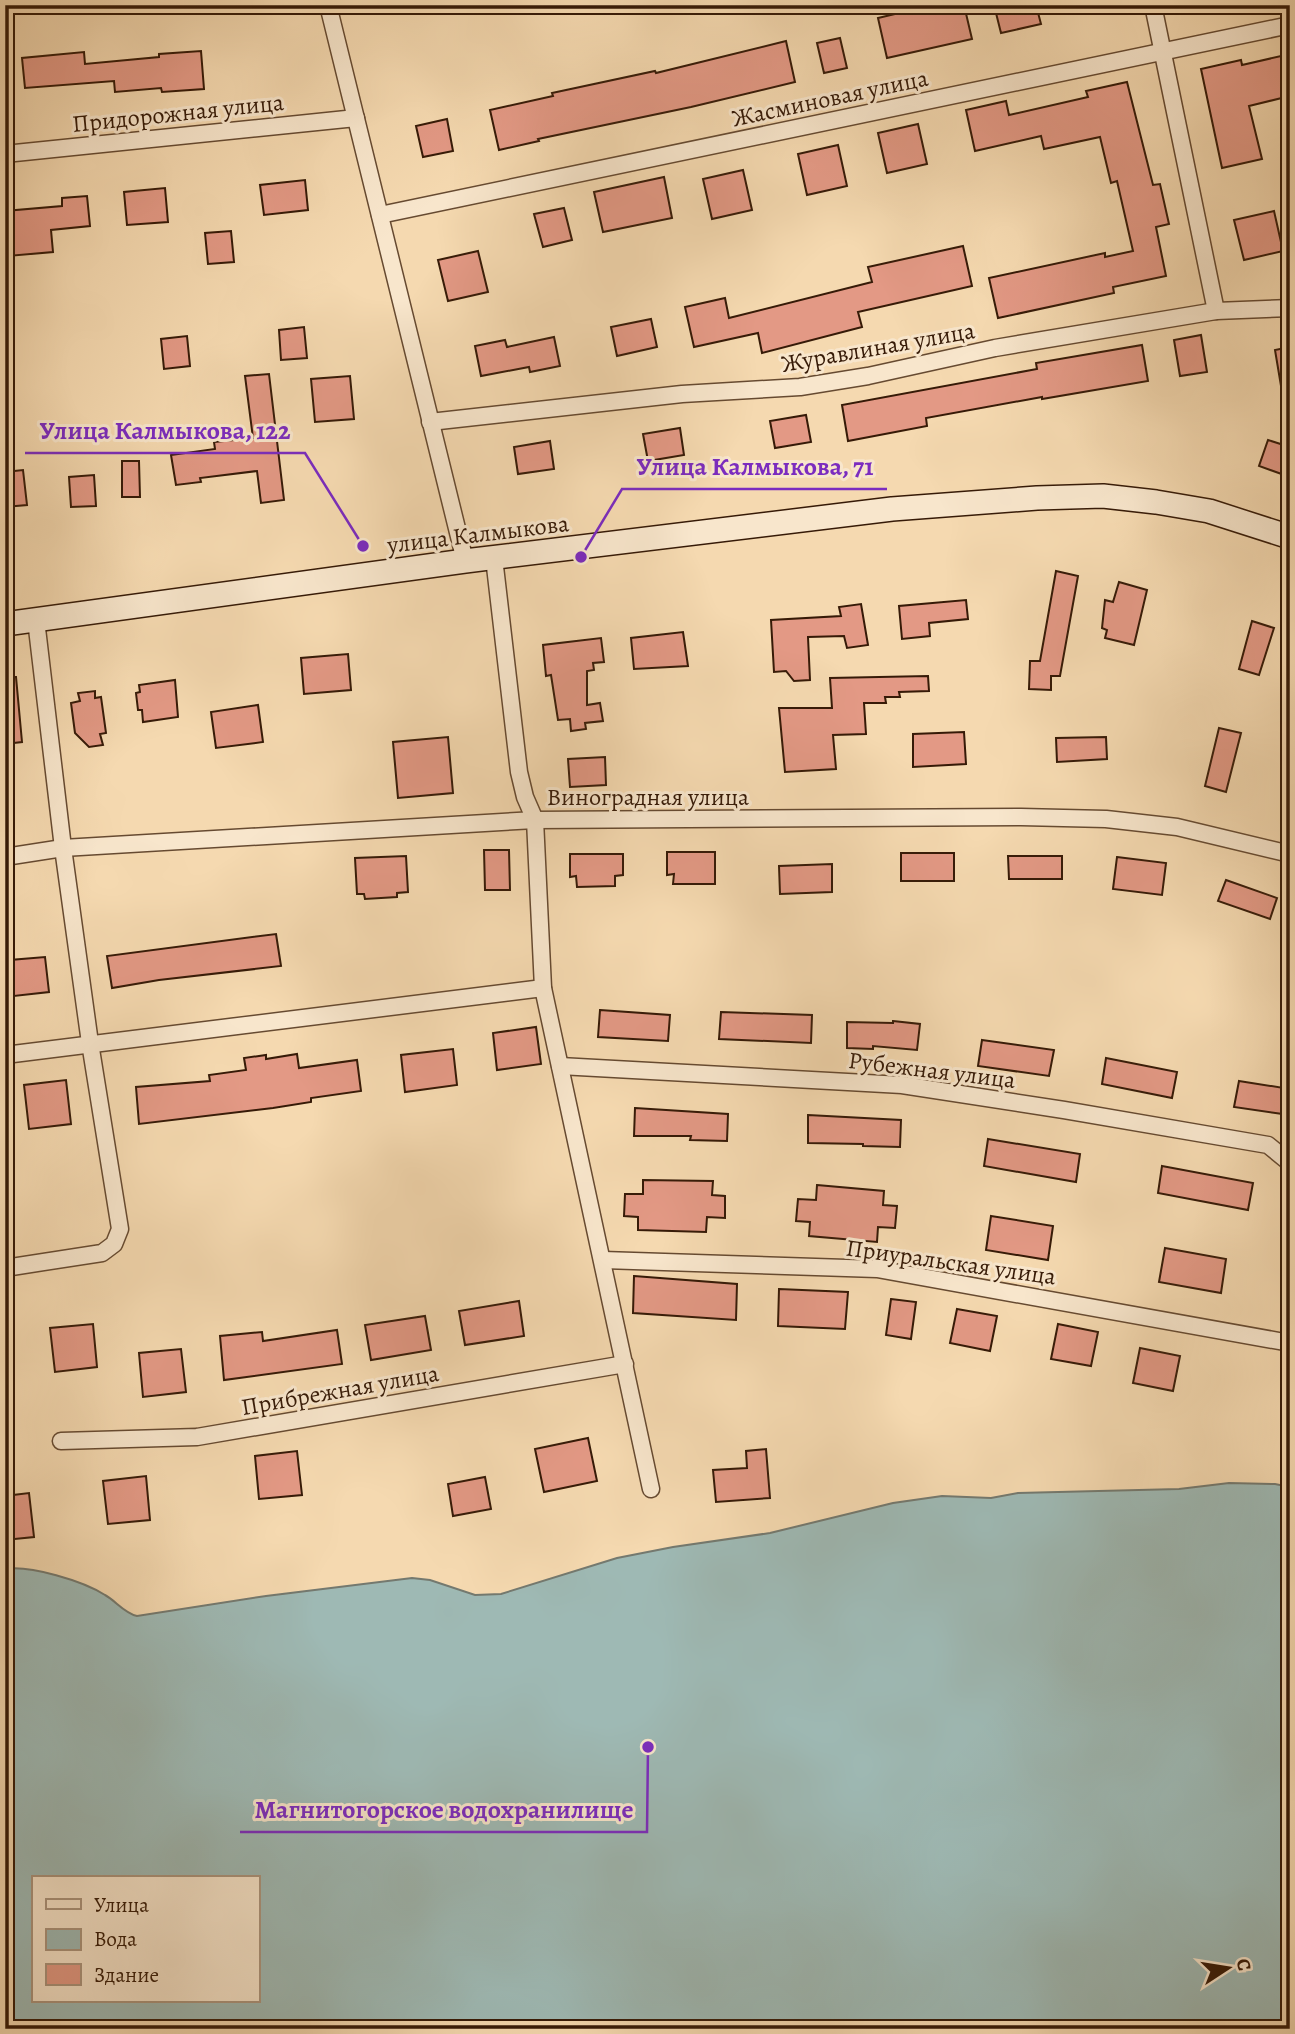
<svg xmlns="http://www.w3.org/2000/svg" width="1295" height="2034" font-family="Alegreya,serif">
<rect width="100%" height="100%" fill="#f5d9b0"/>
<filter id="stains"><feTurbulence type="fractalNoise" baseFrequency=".00286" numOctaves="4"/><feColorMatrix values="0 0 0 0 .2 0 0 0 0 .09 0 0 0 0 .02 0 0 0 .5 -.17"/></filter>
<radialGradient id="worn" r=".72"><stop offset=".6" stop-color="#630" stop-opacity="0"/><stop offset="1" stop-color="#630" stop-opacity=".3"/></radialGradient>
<path fill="#9eb9b4" stroke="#74796f" stroke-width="2" fill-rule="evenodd" d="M1229 1483 1275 1484 1290 1487V2029H5V1569C30 1565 83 1581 105 1595 116 1601 124 1613 137 1616L266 1596 412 1578 430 1580 475 1595 501 1594 617 1558 673 1547 770 1533 893 1503 942 1496 991 1498 1018 1493 1179 1489ZM33 1878H257V2001H33Z"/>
<g fill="#e39985" stroke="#361a07" stroke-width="2">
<path d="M933 5H964L972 39 887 58 878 18Z"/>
<path d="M994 5H1036L1041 24 1001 33Z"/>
<path d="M840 38 847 68 824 73 817 43Z"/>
<path d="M786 41 795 82 691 107 538 139 539 141 499 150 490 110 553 96 552 93 655 71 656 73Z"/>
<path d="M201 51 204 89 162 92 161 88 115 92 114 81 25 88 22 58 84 52 85 64 159 57V54Z"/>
<path d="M1290 54V96L1249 106 1262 159 1222 168 1201 69 1241 60 1242 65Z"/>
<path d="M1127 82 1153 185 1160 184 1169 224 1156 227 1166 276 1113 287 1114 293 998 318 989 278 1105 253V257L1133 251 1117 181 1111 183 1100 137 1044 149 1041 136 975 151 966 110 1006 101 1009 115 1088 97 1086 91Z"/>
<path d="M447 119 453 151 423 157 416 126Z"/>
<path d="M918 124 927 164 887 173 878 133Z"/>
<path d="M838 145 847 186 807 195 798 154Z"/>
<path d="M743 170 752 210 712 219 703 179Z"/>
<path d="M664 177 672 218 603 232 594 192Z"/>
<path d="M305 180 308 210 264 215 260 185Z"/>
<path d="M165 188 168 222 127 225 124 192Z"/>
<path d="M87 196 90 226 51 230 53 252 8 256 5 211 62 206V198Z"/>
<path d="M564 208 572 240 543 247 534 214Z"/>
<path d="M1274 211 1283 251 1244 260 1234 220Z"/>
<path d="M231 231 234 262 208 264 205 233Z"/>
<path d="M963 246 972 286 858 312 862 327 762 353 758 333 694 347 685 307 725 298 729 318 872 282 868 267Z"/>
<path d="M478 251 488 292 448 301 438 260Z"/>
<path d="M651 319 657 347 617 356 611 327Z"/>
<path d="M304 327 307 358 281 360 279 330Z"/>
<path d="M1201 335 1207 372 1180 376 1174 340Z"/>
<path d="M187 336 190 366 164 369 161 339Z"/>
<path d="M554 337 560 366 530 372 529 367 481 376 475 346 505 340 507 347Z"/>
<path d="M1142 345 1148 381 1042 399V397L926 418 927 426 848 441 842 405 1037 369 1036 363Z"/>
<path d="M1290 347V391L1282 392 1275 350Z"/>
<path d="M269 374 284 500 261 503 257 471 200 478 201 482 176 485 171 455 215 449 214 442 253 438 245 376Z"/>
<path d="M350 376 354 419 315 422 311 379Z"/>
<path d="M806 415 811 442 775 448 770 421Z"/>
<path d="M680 428 684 455 648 461 643 434Z"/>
<path d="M1268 440 1290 447V477L1259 466Z"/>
<path d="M550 441 554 469 518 474 514 447Z"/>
<path d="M122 461H139L140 497H122Z"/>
<path d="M23 470 27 505 5 507V472Z"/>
<path d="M94 475 96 506 71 507 69 477Z"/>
<path d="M1056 571 1078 576 1060 676H1051V690L1029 689 1030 661H1040Z"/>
<path d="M1119 582 1147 590 1134 645 1105 638 1107 630 1102 628 1105 600 1113 602Z"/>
<path d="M966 600 968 619 929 623 930 636 902 639 899 606Z"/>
<path d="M861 604 868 645 847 648 844 636 808 637 810 680 794 681 786 671 774 672 771 620 841 616 839 607Z"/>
<path d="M1252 621 1274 628 1259 675 1239 669Z"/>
<path d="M683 632 688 666 634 669 631 638Z"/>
<path d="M601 638 604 662 593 663 594 670 587 671V705L600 703 603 721 585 723 586 729 571 731 570 719 558 720 551 675 546 676 543 645Z"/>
<path d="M348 654 351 690 304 694 301 658Z"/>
<path d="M928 676 929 691 899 692 900 697H885L886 703H864L866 734 833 735 836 769 785 772 779 708H832L830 678Z"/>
<path d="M5 677H16L22 742 5 744Z"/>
<path d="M175 680 178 717 143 722 142 710H138L136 693 140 692 139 685Z"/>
<path d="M95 691V698L101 697 106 733 100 734 103 745 89 747 75 733 71 703 80 701 78 693Z"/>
<path d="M258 705 263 742 216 748 211 712Z"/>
<path d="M1219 728 1241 733 1226 792 1205 786Z"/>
<path d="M964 732 966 764 913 767V734Z"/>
<path d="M448 737 453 793 398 798 393 742Z"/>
<path d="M1106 737 1107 759 1057 762 1056 738Z"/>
<path d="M605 757 606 785 570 787 568 759Z"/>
<path d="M484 850H509L510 890H485Z"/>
<path d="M667 852H715V884H673L674 874 667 875Z"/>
<rect x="901" y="853" width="53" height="28"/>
<path d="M570 854H623V875L615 876V886L577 887 576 876 570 877Z"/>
<path d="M406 856 408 892 397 893V897L365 899 364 894H357L355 858Z"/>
<path d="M1008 856H1062V879H1009Z"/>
<path d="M1117 857 1166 863 1162 895 1113 889Z"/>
<path d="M832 864V892L780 894 779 866Z"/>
<path d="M1226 880 1277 898 1270 919 1218 901Z"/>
<path d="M276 934 281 966 159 980 112 988 107 956Z"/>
<path d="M45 957 49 992 14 996 10 960Z"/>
<path d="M600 1010 670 1015 668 1041 598 1037Z"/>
<path d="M721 1012 812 1015 811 1043 719 1039Z"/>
<path d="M893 1021 920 1024 917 1050 873 1046V1049L847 1048V1022L893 1023Z"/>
<path d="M536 1027 541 1064 497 1070 493 1033Z"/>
<path d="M982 1040 1054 1050 1049 1076 978 1066Z"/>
<path d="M453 1049 457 1085 405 1092 401 1055Z"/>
<path d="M297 1054 299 1068 357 1060 361 1091 311 1098V1102L273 1108 139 1124 136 1087 210 1081 209 1075 246 1070 244 1058 266 1055V1059Z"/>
<path d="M1106 1058 1177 1072 1172 1098 1102 1084Z"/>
<path d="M66 1080 71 1124 29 1129 24 1085Z"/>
<path d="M1239 1081 1290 1089V1115L1234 1107Z"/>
<path d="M635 1108 728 1114 727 1141 690 1140 691 1136H634Z"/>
<path d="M808 1115 901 1120 900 1147 863 1146V1144L808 1143Z"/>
<path d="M988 1139 1080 1154 1076 1182 984 1166Z"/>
<path d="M1162 1166 1253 1183 1248 1210 1158 1193Z"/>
<path d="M643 1180 713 1181 712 1195 725 1196V1218L707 1217 706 1232 638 1230V1217L624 1216 625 1194H643Z"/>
<path d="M817 1185 884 1191 883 1205 897 1206 895 1228 878 1227 877 1242 809 1236 810 1222 796 1221 798 1199 816 1200Z"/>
<path d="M991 1216 1053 1226 1048 1260 986 1250Z"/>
<path d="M1165 1248 1226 1259 1221 1293 1159 1282Z"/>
<path d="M634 1276 737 1284 736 1320 633 1313Z"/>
<path d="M779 1289 848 1292 845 1329 778 1326Z"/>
<path d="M891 1299 916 1302 911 1339 886 1335Z"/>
<path d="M519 1301 524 1336 465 1345 459 1311Z"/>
<path d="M957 1309 997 1316 990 1351 950 1343Z"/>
<path d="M425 1316 431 1350 371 1360 365 1325Z"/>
<path d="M93 1324 97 1367 55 1372 50 1328Z"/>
<path d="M1058 1324 1098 1332 1091 1366 1051 1359Z"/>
<path d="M337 1330 342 1364 224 1380 220 1336 262 1332 263 1341Z"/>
<path d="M1140 1348 1180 1356 1173 1391 1133 1383Z"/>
<path d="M181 1349 186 1392 143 1397 139 1353Z"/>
<path d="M588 1438 597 1481 544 1492 535 1449Z"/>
<path d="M766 1449 770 1498 716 1502 713 1470 747 1468 746 1451Z"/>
<path d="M297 1451 302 1495 259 1499 255 1456Z"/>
<path d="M146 1476 150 1520 108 1524 103 1481Z"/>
<path d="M485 1477 491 1509 453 1516 448 1484Z"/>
<path d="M29 1493 34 1537 5 1540V1496Z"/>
</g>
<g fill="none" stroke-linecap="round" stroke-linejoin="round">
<defs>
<g id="minor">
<path d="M328 5 465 561"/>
<path d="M1153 5 1216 311"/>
<path d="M5 154 356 118"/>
<path d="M380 215 1290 25"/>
<path d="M430 422 682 394 800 387 868 376 995 348 1216 311 1290 308"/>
<path d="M494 558 519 772 525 797 535 820 543 988 651 1489"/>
<path d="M5 857 63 848 535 820 1021 817 1106 819 1177 827 1290 854"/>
<path d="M5 1055 543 988"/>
<path d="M560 1066 902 1085 1064 1110 1268 1145 1290 1163"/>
<path d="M603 1260 877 1269 1290 1343"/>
<path d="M5 1268 102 1253 114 1244 120 1229 90 1043 63 848 36 620"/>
<path d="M61 1441 197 1437 625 1364"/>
</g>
<path id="secondary" d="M5 624 465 561 892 509 1037 498 1103 496 1156 502 1209 511 1290 537"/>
</defs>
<use href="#minor" stroke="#664a31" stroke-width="19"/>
<use href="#secondary" stroke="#361a07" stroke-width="26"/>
<use href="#minor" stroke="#f8e6cc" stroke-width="16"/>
<use href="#secondary" stroke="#f8e6cc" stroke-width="23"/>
</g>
<g text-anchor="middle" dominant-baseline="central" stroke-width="6" stroke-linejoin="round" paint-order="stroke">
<g font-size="24" fill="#361a07" stroke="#f8e6cc">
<text transform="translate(830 98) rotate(-12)">Жасминовая улица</text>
<text transform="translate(178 113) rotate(-6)">Придорожная улица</text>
<text transform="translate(878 347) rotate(-10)">Журавлиная улица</text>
<text transform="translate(478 534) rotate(-7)">улица Калмыкова</text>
<text x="648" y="797">Виноградная улица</text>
<text transform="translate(932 1070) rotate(7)">Рубежная улица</text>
<text transform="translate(951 1262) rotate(8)">Приуральская улица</text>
<text transform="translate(340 1390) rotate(-10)">Прибрежная улица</text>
</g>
</g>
<path fill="none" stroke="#7b2cbf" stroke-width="2.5" d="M363 546L305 453H25M581 557L622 489H887M648 1747L647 1832H240"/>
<g fill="#7b2cbf" stroke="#f8e6cc" stroke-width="2.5">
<circle cx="363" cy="546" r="7"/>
<circle cx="581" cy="557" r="7"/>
<circle cx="648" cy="1747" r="7"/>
</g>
<g font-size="26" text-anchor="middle" font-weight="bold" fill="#7b2cbf" stroke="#f8e6cc" stroke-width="6" stroke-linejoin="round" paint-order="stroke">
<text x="165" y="439">Улица Калмыкова, 122</text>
<text x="755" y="475">Улица Калмыкова, 71</text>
<text x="444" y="1818">Магнитогорское водохранилище</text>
</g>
<rect width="1295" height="2034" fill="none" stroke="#f5d9b0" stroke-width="28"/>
<rect x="7" y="7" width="1281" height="2020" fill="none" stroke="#361a07" stroke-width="3.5"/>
<rect x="14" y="14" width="1267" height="2006" fill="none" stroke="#361a07" stroke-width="2"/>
<rect x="32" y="1876" width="228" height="126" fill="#f8e6cc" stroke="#aa947d" stroke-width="2"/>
<rect x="46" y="1899" width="35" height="10" fill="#f8e6cc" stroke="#aa947d" stroke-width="2"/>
<text x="94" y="1912" font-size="21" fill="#361a07">Улица</text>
<rect x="46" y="1929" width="35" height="21" fill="#9eb9b4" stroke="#aa947d" stroke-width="2"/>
<text x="94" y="1946" font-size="21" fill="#361a07">Вода</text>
<rect x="46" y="1964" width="35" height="21" fill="#e39985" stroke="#aa947d" stroke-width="2"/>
<text x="94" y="1982" font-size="21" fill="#361a07">Здание</text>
<g transform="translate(1228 1968) rotate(78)" stroke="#f8e6cc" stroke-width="5" paint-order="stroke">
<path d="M0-5L12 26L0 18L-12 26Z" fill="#361a07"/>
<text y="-10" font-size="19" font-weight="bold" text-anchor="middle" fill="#361a07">С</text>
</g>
<rect width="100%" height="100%" filter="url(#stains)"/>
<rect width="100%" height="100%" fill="url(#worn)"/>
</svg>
